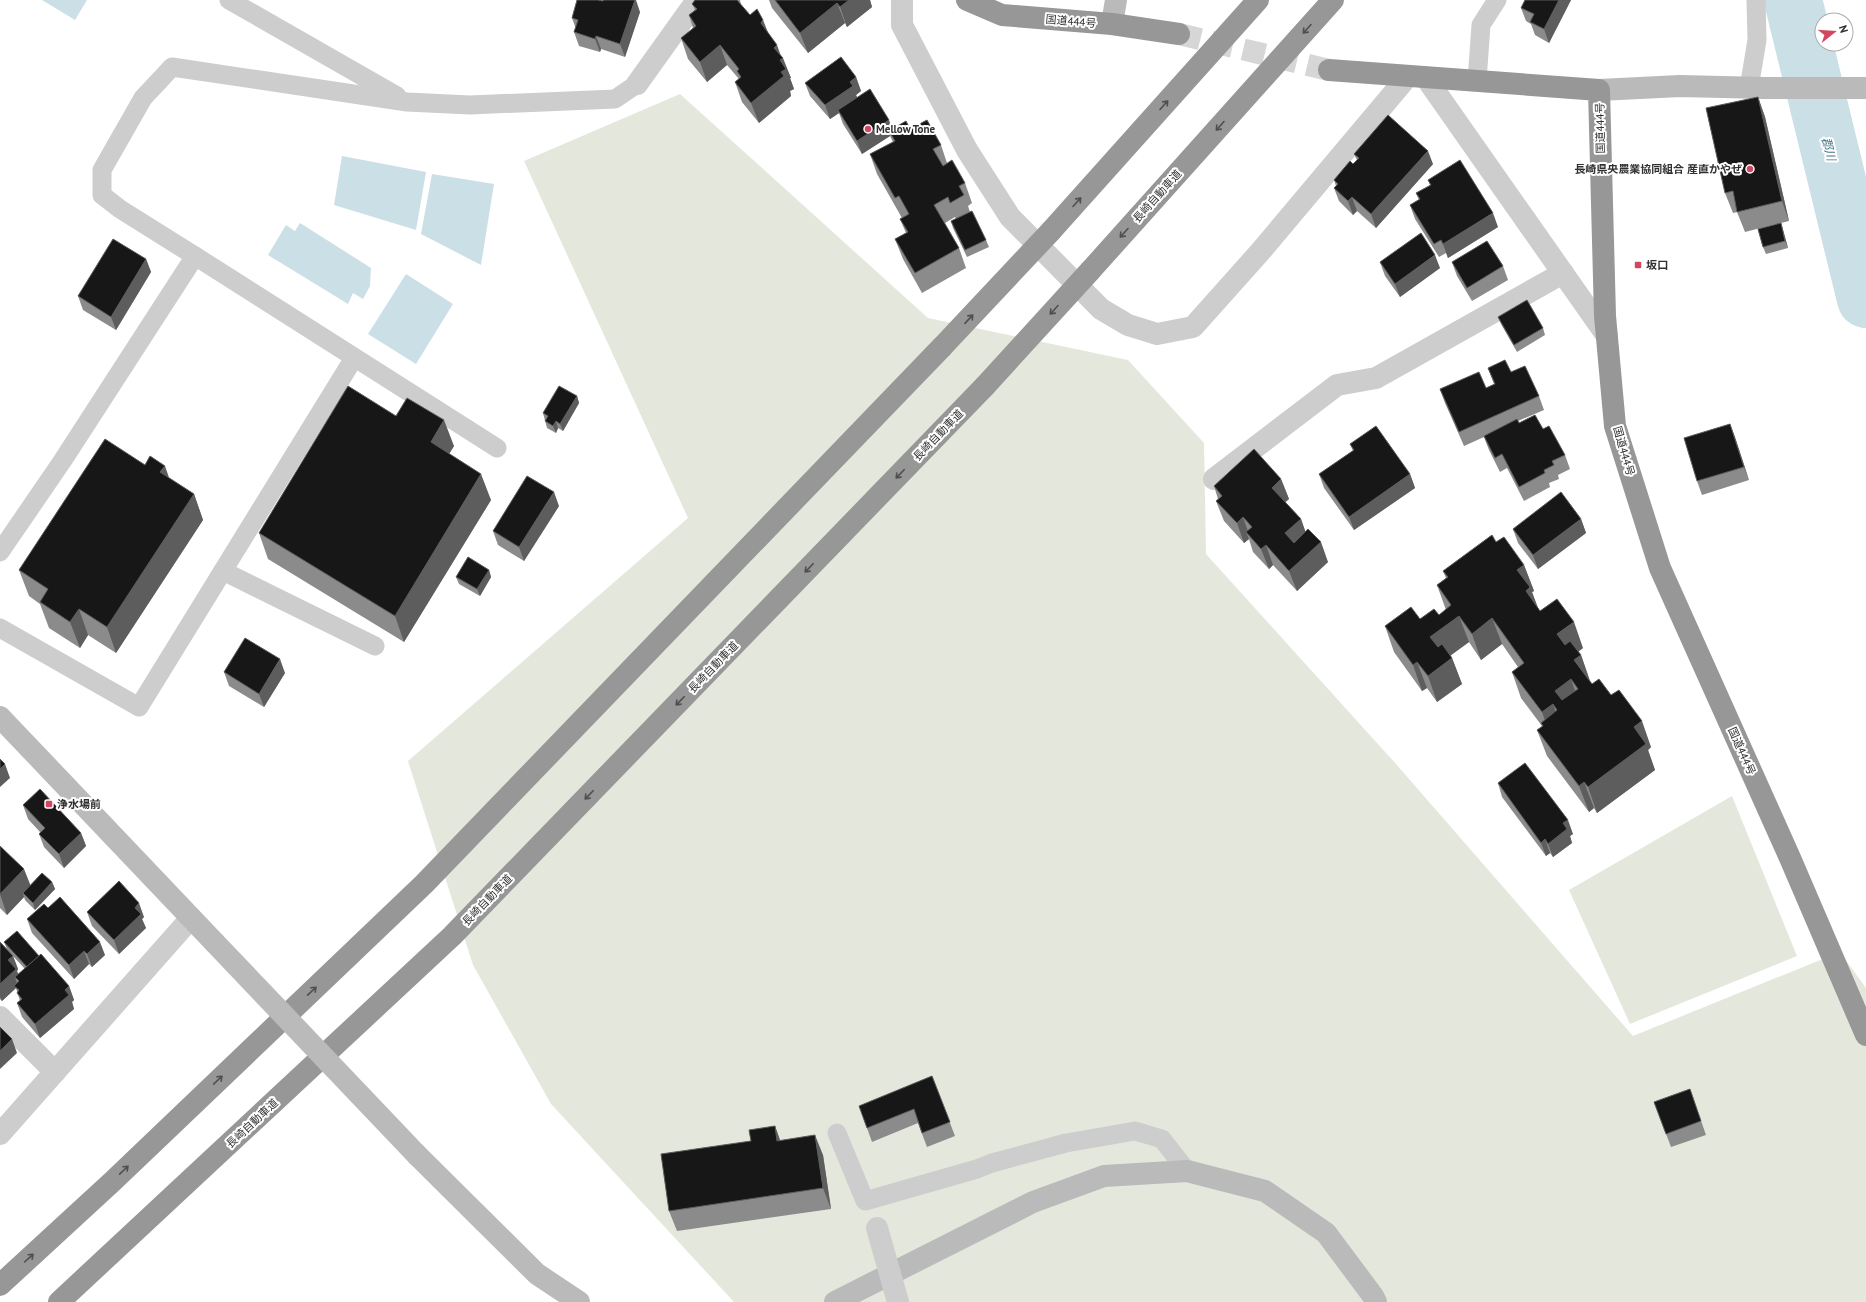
<svg xmlns="http://www.w3.org/2000/svg" width="1866" height="1302" font-family="'PT Sans','Noto Sans JP',sans-serif">
<rect width="100%" height="100%" fill="#fff"/>
<g fill="#e4e8dc">
<path d="M680 94 928 318 1128 360 1204 443 1206 554 1396 764 1633 1036 1840 952 1866 988V1302H734L551 1104 473 965 408 761 688 518 524 161Z"/>
<path d="M1732 796 1797 956 1630 1024 1569 890Z"/>
</g>
<g fill="#cbdfe7">
<path d="M42 0H87L75 20Z"/>
<path d="M342 156 426 172 416 230 334 205Z"/>
<path d="M432 174 494 184 481 265 421 234Z"/>
<path d="M300 223 371 268 370 286 363 299 353 293 348 304 268 255 286 225 295 231Z"/>
<path d="M406 274 453 304 416 364 368 334Z"/>
</g>
<g fill="none" stroke-linecap="round" stroke-linejoin="round">
<path stroke="#cbdfe7" stroke-width="58" d="M1793 0 1866 299"/>
<path stroke="#d6d6d6" stroke-width="22" stroke-dasharray="22 11" stroke-linecap="butt" d="M1179 34 1329 70"/>
<g stroke="#cdcdcd" stroke-width="19">
<path d="M229 0 397 96"/>
<path d="M1477 81 1481 25 1497 0"/>
<path d="M1749 88 1757 40 1756 0"/>
<path d="M195 256 497 448"/>
<path d="M0 552 63 460 195 256 120 209 102 195V170L143 98 172 67 407 102 470 105 615 99 637 84"/>
<path d="M223 571 375 646"/>
<path d="M0 628 139 707 354 358"/>
<path d="M837 1133 865 1201 977 1169 992 1163 1066 1143 1135 1131 1162 1139 1187 1171"/>
</g>
<g stroke="#cdcdcd" stroke-width="22">
<path d="M902 0V25L967 150 1010 217 1101 309 1128 325 1157 334 1193 327 1260 252 1408 76"/>
<path d="M1426 78 1607 336"/>
<path d="M637 84 697 0"/>
<path d="M1214 479 1337 385 1376 378 1563 273"/>
<path d="M0 1017 55 1072"/>
<path d="M0 1134 191 918"/>
</g>
<g stroke="#bababa" stroke-width="22">
<path d="M1112 24 1116 0"/>
<path d="M1599 90 1680 86 1764 88H1866"/>
<path d="M0 717 215 943"/>
<path d="M417 1155 537 1274 579 1302"/>
<path d="M835 1302 1033 1202 1104 1176 1187 1171 1265 1191 1326 1233 1373 1296 1376 1302"/>
</g>
<g stroke="#979797" stroke-width="22">
<path d="M967 0 1002 15 1112 24 1179 34"/>
<path d="M1329 70 1599 90 1605 316 1615 426 1660 568 1790 858 1866 1035"/>
<path d="M1051 231 1258 0"/>
<path d="M1090 271 1333 0"/>
<path d="M0 1285 113 1181 424 884 942 347"/>
<path d="M59 1302 452 936 985 386"/>
</g>
<path stroke="#cdcdcd" stroke-width="22" d="M877 1228 898 1302"/>
<path stroke="#bababa" stroke-width="22" d="M215 943 417 1155"/>
<g stroke="#979797" stroke-width="22">
<path d="M942 347 1051 231"/>
<path d="M985 386 1090 271"/>
</g>
</g>
<g fill="#8b8b8b" fill-rule="evenodd">
<path d="M740 0 741 5 750 15 768 33 780 54 791 78H790L794 89 790 91 791 96 759 123 742 102 735 82 739 79 727 65 707 82 688 59 681 38 693 28 689 15 695 10 692 4Z"/>
<path d="M769 0H870L872 7 847 27 845 23 808 53 772 8Z"/>
<path d="M1525 0H1571L1549 43 1535 35 1531 24 1526 21 1521 8Z"/>
<path d="M640 12 625 57 601 49 600 52 579 46 574 32 576 29 572 18Z"/>
<path d="M856 77 861 91 856 95 857 98 892 129H910L941 145 947 163 965 183 972 203 968 206 970 212 986 240 989 247 967 257 953 228 951 221 956 219 955 217 945 223 959 248 966 268 922 293 903 259 895 239 906 233 900 219 902 218 877 174 870 154 893 142 890 136 862 154 843 124 839 113 830 119 810 96 805 83Z"/>
<path d="M1758 97 1765 117 1789 221 1781 223 1783 230 1788 248 1766 254 1763 247 1776 224 1745 232 1737 212 1733 213 1725 193Z"/>
<path d="M1354 154 1433 164 1376 228 1357 211 1353 215 1339 201 1334 188 1336 186 1334 180 1353 164 1357 160Z"/>
<path d="M1428 180 1498 227 1448 258 1446 253 1439 257 1415 219 1410 205 1419 200 1416 193 1430 185Z"/>
<path d="M146 259 151 272 116 330 83 310 78 296Z"/>
<path d="M1380 262 1440 268 1400 297 1385 276Z"/>
<path d="M1452 262 1503 266 1508 280 1472 301 1457 276Z"/>
<path d="M1498 317 1543 328 1545 335 1517 352 1501 324Z"/>
<path d="M1488 368 1511 372 1539 396 1544 410 1518 421 1519 423 1543 429 1565 455 1570 469 1558 475 1559 479 1549 483 1550 487 1524 501 1507 468 1500 472 1489 450 1484 437 1464 446 1445 403 1440 389 1486 388 1494 384Z"/>
<path d="M577 396 579 403 563 431 558 428 556 433 547 428 543 413Z"/>
<path d="M396 416 454 446 449 454 491 500 404 642 268 559 259 533Z"/>
<path d="M1730 424 1749 480 1702 495 1697 481Z"/>
<path d="M1350 444 1410 474 1415 488 1354 530 1324 488 1319 474 1353 451Z"/>
<path d="M145 465 169 478 194 494 203 520 116 653 88 635 80 648 49 628 40 604 29 596 19 570Z"/>
<path d="M1281 479 1289 499 1285 502 1301 519 1305 531 1328 562 1297 591 1273 565 1269 569 1253 552 1249 539 1244 543 1224 521 1216 501 1218 499 1214 486Z"/>
<path d="M559 506 524 561 498 545 493 531Z"/>
<path d="M1581 519 1586 533 1538 569 1518 543 1513 529Z"/>
<path d="M1496 542 1524 565 1534 591 1532 592 1537 607 1540 611 1583 648 1578 652 1581 655 1590 681 1592 684 1651 747 1648 750 1655 770 1597 813 1594 808 1589 812 1547 756 1537 730 1542 726 1521 698 1512 672 1518 667 1502 644 1481 660 1469 642 1450 656 1452 658 1462 684 1437 702 1427 688 1422 691 1394 652 1385 626 1439 615 1446 610 1437 585 1446 578 1443 571Z"/>
<path d="M489 570 491 577 480 596 459 584 456 577Z"/>
<path d="M224 672 285 673 264 707 229 686Z"/>
<path d="M1498 783 1573 834 1570 836 1572 843 1553 857 1550 853 1546 856 1502 797Z"/>
<path d="M23 805 81 833 86 846 64 868 44 847 39 834 40 832 28 819Z"/>
<path d="M0 846 30 885 52 882 55 889 35 910 25 900 24 897 7 915 0 908Z"/>
<path d="M48 908 105 955 92 967 89 964 74 979 32 933 27 919Z"/>
<path d="M87 912 144 917 142 919 146 928 119 954 92 926Z"/>
<path d="M0 942 7 949 4 942 39 956 69 986 74 1000 72 1002 74 1009 40 1038 22 1017 17 1003 20 1001 16 988 2 1001 0 999ZM13 956 25 969 18 974 17 971 18 969Z"/>
<path d="M932 1076 955 1136 927 1147 918 1123 872 1142 859 1106Z"/>
<path d="M1690 1089 1706 1135 1671 1147 1654 1102Z"/>
<path d="M775 1126 780 1140 823 1155 831 1209 677 1231 669 1211 751 1141Z"/>
</g>
<g fill="#5d5d5d">
<path d="M635 0H636L640 12 625 57 620 44Z"/>
<path d="M849 0H870L872 7 847 27 840 7Z"/>
<path d="M1559 0H1571L1549 43 1544 29Z"/>
<path d="M837 3 845 23 808 53 800 33Z"/>
<path d="M763 20 771 40 761 23Z"/>
<path d="M596 36 601 49 600 52 595 39Z"/>
<path d="M720 45 727 65 707 82 700 62Z"/>
<path d="M777 45 782 59 783 58 791 78H790L794 89 790 91 791 96 759 123 751 103 774 48Z"/>
<path d="M856 77 861 91 856 95 858 99 838 110 839 113 830 119 825 105 850 82Z"/>
<path d="M1758 97 1765 117 1789 221 1782 201Z"/>
<path d="M889 120 894 134 889 131 890 136 862 154 857 141Z"/>
<path d="M1428 151 1433 164 1376 228 1371 214Z"/>
<path d="M1352 197 1357 211 1353 215 1348 201Z"/>
<path d="M1493 213 1498 227 1448 258 1443 244Z"/>
<path d="M1781 223 1783 230 1788 248 1785 241Z"/>
<path d="M1435 255 1440 268 1400 297 1395 284Z"/>
<path d="M146 259 151 272 116 330 111 317Z"/>
<path d="M577 396 579 403 563 431 560 424Z"/>
<path d="M444 420 454 446 440 468 431 442Z"/>
<path d="M556 421 558 428 556 433 553 426Z"/>
<path d="M1730 424 1735 437 1749 480 1744 467Z"/>
<path d="M165 466 174 492 160 472Z"/>
<path d="M481 474 491 500 404 642 395 616Z"/>
<path d="M1410 474 1415 488 1354 530 1349 517Z"/>
<path d="M1281 479 1289 499 1279 508 1272 488Z"/>
<path d="M554 492 559 506 524 561 519 547Z"/>
<path d="M194 494 203 520 116 653 107 627Z"/>
<path d="M1243 517 1250 537 1246 532 1249 539 1244 543 1237 523Z"/>
<path d="M1301 519 1308 539 1292 553 1285 533Z"/>
<path d="M1581 519 1586 533 1538 569 1533 555Z"/>
<path d="M1321 542 1328 562 1297 591 1289 571Z"/>
<path d="M1266 545 1273 565 1269 569 1261 549Z"/>
<path d="M1524 565 1534 591 1532 592 1540 613 1535 617 1517 570Z"/>
<path d="M489 570 491 577 480 596 477 589Z"/>
<path d="M79 609 88 635 80 648 70 622Z"/>
<path d="M1459 616 1469 642 1440 663 1430 637Z"/>
<path d="M1492 618 1502 644 1481 660 1472 634Z"/>
<path d="M1574 622 1583 648 1567 660 1557 634Z"/>
<path d="M1581 655 1590 681 1574 660Z"/>
<path d="M1452 658 1462 684 1437 702 1428 676Z"/>
<path d="M280 659 285 673 264 707 259 694Z"/>
<path d="M1417 662 1427 688 1422 691 1413 665Z"/>
<path d="M1571 679 1580 705 1564 717 1555 691Z"/>
<path d="M1553 704 1562 730 1551 738 1542 712Z"/>
<path d="M1642 721 1651 747 1648 750 1655 770 1597 813 1588 787 1634 727Z"/>
<path d="M5 764 10 778 0 787V769Z"/>
<path d="M1584 782 1594 808 1589 812 1579 786Z"/>
<path d="M1568 820 1573 834 1570 836 1572 843 1553 857 1548 844 1563 823Z"/>
<path d="M81 833 86 846 64 868 59 854Z"/>
<path d="M1545 839 1550 853 1546 856 1541 843Z"/>
<path d="M24 869 32 889 23 893 24 897 7 915 0 894Z"/>
<path d="M52 882 55 889 35 910 33 903Z"/>
<path d="M139 903 144 917 142 919 146 928 119 954 114 940 135 908Z"/>
<path d="M100 942 105 955 92 967 87 954Z"/>
<path d="M84 951 89 964 74 979 69 965Z"/>
<path d="M13 956 18 969 17 971 21 983 15 977 18 986H14L16 988 2 1001 0 997V984L8 960Z"/>
<path d="M69 986 74 1000 72 1002 74 1009 40 1038 35 1024 65 990Z"/>
<path d="M12 1039 17 1053 0 1069V1051Z"/>
<path d="M775 1126 782 1146 777 1141Z"/>
<path d="M815 1135 823 1155 831 1209 823 1188Z"/>
</g>
<g fill="#171717" stroke="#5d5d5d" fill-rule="evenodd">
<path d="M577 0H598L603 1V0H635L620 44 596 36 595 39 574 32 578 20 572 18Z"/>
<path d="M695 0H737L750 15 757 9 763 20 761 23 777 45 774 48 783 58 780 60 786 69 781 72 784 76 751 103 735 82 741 77 737 71 739 69 720 45 700 62 681 38 696 26 689 15 697 9 692 4Z"/>
<path d="M775 0H849L840 7 837 3 800 33Z"/>
<path d="M1525 0H1559L1544 29 1530 22 1534 14 1521 8Z"/>
<path d="M841 57 856 77 850 82 853 86 825 105 805 83Z"/>
<path d="M870 89 889 120 857 141 838 110Z"/>
<path d="M1758 97 1782 201 1737 212 1733 191 1725 193 1706 108Z"/>
<path d="M1388 115 1428 151 1371 214 1352 197 1348 201 1334 188 1338 184 1334 180 1350 161 1353 164 1359 158 1354 154Z"/>
<path d="M927 120 941 145 933 149 943 166 952 160 965 183 959 186 964 195 950 203 948 197 934 205 959 248 915 273 895 239 908 232 900 219 909 214 899 196 895 198 870 154 895 141 889 131 906 121 910 129Z"/>
<path d="M1460 160 1493 213 1443 244 1441 240 1434 244 1410 205 1420 199 1416 193 1431 185 1428 180Z"/>
<path d="M972 211 986 240 965 250 951 221Z"/>
<path d="M1781 223 1785 241 1763 247 1758 229Z"/>
<path d="M1421 233 1435 255 1395 284 1380 262Z"/>
<path d="M113 239 146 259 111 317 78 296Z"/>
<path d="M1487 241 1503 266 1467 288 1452 262Z"/>
<path d="M1527 300 1543 328 1514 345 1498 317Z"/>
<path d="M1505 360 1511 372 1525 366 1539 396 1459 432 1440 389 1479 372 1486 388 1495 384 1488 368Z"/>
<path d="M348 386 396 416 407 398 444 420 431 442 481 474 395 616 259 533Z"/>
<path d="M559 386 577 396 560 424 556 421 553 426 545 421 548 416 543 413Z"/>
<path d="M1535 415 1543 429 1549 426 1565 455 1552 461 1554 465 1544 470 1545 473 1519 487 1502 454 1495 458 1484 436 1517 419 1519 423Z"/>
<path d="M1730 424 1744 467 1697 481 1684 438Z"/>
<path d="M1376 426 1410 474 1349 517 1319 474 1354 450 1350 444Z"/>
<path d="M105 439 145 465 150 456 165 466 160 472 194 494 107 627 79 609 70 622 40 602 48 589 19 570Z"/>
<path d="M1254 449 1281 479 1272 488 1301 519 1285 533 1294 543 1308 529 1321 542 1289 571 1266 545 1261 549 1246 532 1252 527 1243 517 1237 523 1216 501 1222 496 1214 486Z"/>
<path d="M527 476 554 492 519 547 493 531Z"/>
<path d="M1561 492 1581 519 1533 555 1513 529Z"/>
<path d="M1492 535 1496 542 1504 537 1524 565 1517 570 1530 587 1526 591 1540 611 1557 599 1574 622 1557 634 1565 645 1570 641 1581 655 1574 660 1592 684 1599 679 1611 695 1619 690 1642 721 1634 727 1646 744 1588 787 1584 782 1579 786 1537 730 1543 726 1541 723 1557 710 1553 704 1542 712 1512 672 1524 663 1492 618 1472 634 1459 616 1430 637 1438 647 1442 644 1452 658 1428 676 1417 662 1413 665 1385 626 1411 607 1420 619 1434 609 1439 615 1451 605 1437 585 1448 577 1443 571ZM1571 679 1578 689 1562 700 1555 691Z"/>
<path d="M468 557 489 570 477 589 456 577Z"/>
<path d="M245 638 280 659 259 694 224 672Z"/>
<path d="M0 759 5 764 0 769Z"/>
<path d="M1525 763 1568 820 1563 823 1567 829 1548 844 1545 839 1541 843 1498 783Z"/>
<path d="M40 789 81 833 59 854 39 834 45 828 23 805Z"/>
<path d="M0 846 24 869 0 894Z"/>
<path d="M42 873 52 882 33 903 23 893Z"/>
<path d="M119 881 139 903 135 908 141 914 114 940 87 912Z"/>
<path d="M60 897 100 942 87 954 84 951 69 965 27 919 44 904 48 908Z"/>
<path d="M17 931 39 956 27 967 4 942Z"/>
<path d="M0 942 13 956 8 960 16 969 0 984Z"/>
<path d="M41 954 69 986 65 990 69 995 35 1024 17 1003 22 999 17 993 19 990 14 986 19 981 15 977Z"/>
<path d="M0 1027 12 1039 0 1051Z"/>
<path d="M932 1076 950 1122 922 1133 914 1109 867 1128 859 1106Z"/>
<path d="M1690 1089 1701 1121 1666 1134 1654 1102Z"/>
<path d="M775 1126 777 1141 815 1135 823 1188 669 1211 661 1154 751 1141 749 1130Z"/>
</g>
<defs><path id="oneway-shaft" d="M-6 0H5M1.5-3L5.5 0L1.5 3" fill="none" stroke-width="1.6" stroke-linecap="round" stroke-linejoin="round"/></defs>
<g stroke="#4f4f4f">
<use href="#oneway-shaft" transform="translate(1307 29) rotate(132)"/>
<use href="#oneway-shaft" transform="translate(1164 105) rotate(-48)"/>
<use href="#oneway-shaft" transform="translate(1220 126) rotate(132)"/>
<use href="#oneway-shaft" transform="translate(1077 202) rotate(-48)"/>
<use href="#oneway-shaft" transform="translate(1124 233) rotate(132)"/>
<use href="#oneway-shaft" transform="translate(1054 310) rotate(132)"/>
<use href="#oneway-shaft" transform="translate(969 319) rotate(-47)"/>
<use href="#oneway-shaft" transform="translate(900 474) rotate(134)"/>
<use href="#oneway-shaft" transform="translate(809 568) rotate(134)"/>
<use href="#oneway-shaft" transform="translate(680 701) rotate(134)"/>
<use href="#oneway-shaft" transform="translate(589 795) rotate(134)"/>
<use href="#oneway-shaft" transform="translate(312 991) rotate(-44)"/>
<use href="#oneway-shaft" transform="translate(218 1080) rotate(-44)"/>
<use href="#oneway-shaft" transform="translate(124 1170) rotate(-44)"/>
<use href="#oneway-shaft" transform="translate(29 1258) rotate(-42)"/>
</g>
<g fill="#d34660" stroke="#fff" stroke-width="1.5">
<circle cx="868" cy="129" r="4"/>
<circle cx="1750" cy="169" r="4"/>
<rect x="1634" y="261" width="8" height="8" rx="2"/>
<rect x="45" y="800" width="8" height="8" rx="2"/>
</g>
<g text-anchor="middle" dominant-baseline="central" stroke-width="4" stroke-linejoin="round" paint-order="stroke">
<g font-size="11" fill="#303030" stroke="#fff">
<text transform="translate(1071 21) rotate(5)">国道444号</text>
<text transform="translate(1600 128) rotate(-91)">国道444号</text>
<text transform="translate(1157 196) rotate(-48)">長崎自動車道</text>
<text transform="translate(938 435) rotate(-46)">長崎自動車道</text>
<text transform="translate(1624 451) rotate(74)">国道444号</text>
<text transform="translate(713 667) rotate(-46)">長崎自動車道</text>
<text transform="translate(1742 751) rotate(66)">国道444号</text>
<text transform="translate(487 900) rotate(-46)">長崎自動車道</text>
<text transform="translate(252 1123) rotate(-43)">長崎自動車道</text>
</g>
<g font-size="11" font-weight="bold" fill="#303030" stroke="#fff" text-anchor="start">
<text x="876" y="129">Mellow Tone</text>
<text x="1742" y="169" text-anchor="end">長崎県央農業協同組合 産直かやぜ</text>
<text x="1646" y="265">坂口</text>
<text x="57" y="804">浄水場前</text>
</g>
<g font-size="12" font-style="italic" fill="#467789" stroke="#fff">
<text transform="translate(1829 149) rotate(76)">郡川</text>
</g>
</g>
<g transform="translate(1834 32) rotate(73)"><circle r="19" fill="#ffffff" stroke="#acacac"/>
<path d="M0-3L7 15L0 10L-7 15Z" fill="#d34660"/>
<text y="-6" font-size="11" font-weight="bold" text-anchor="middle" fill="#303030">N</text>
</g>
</svg>
